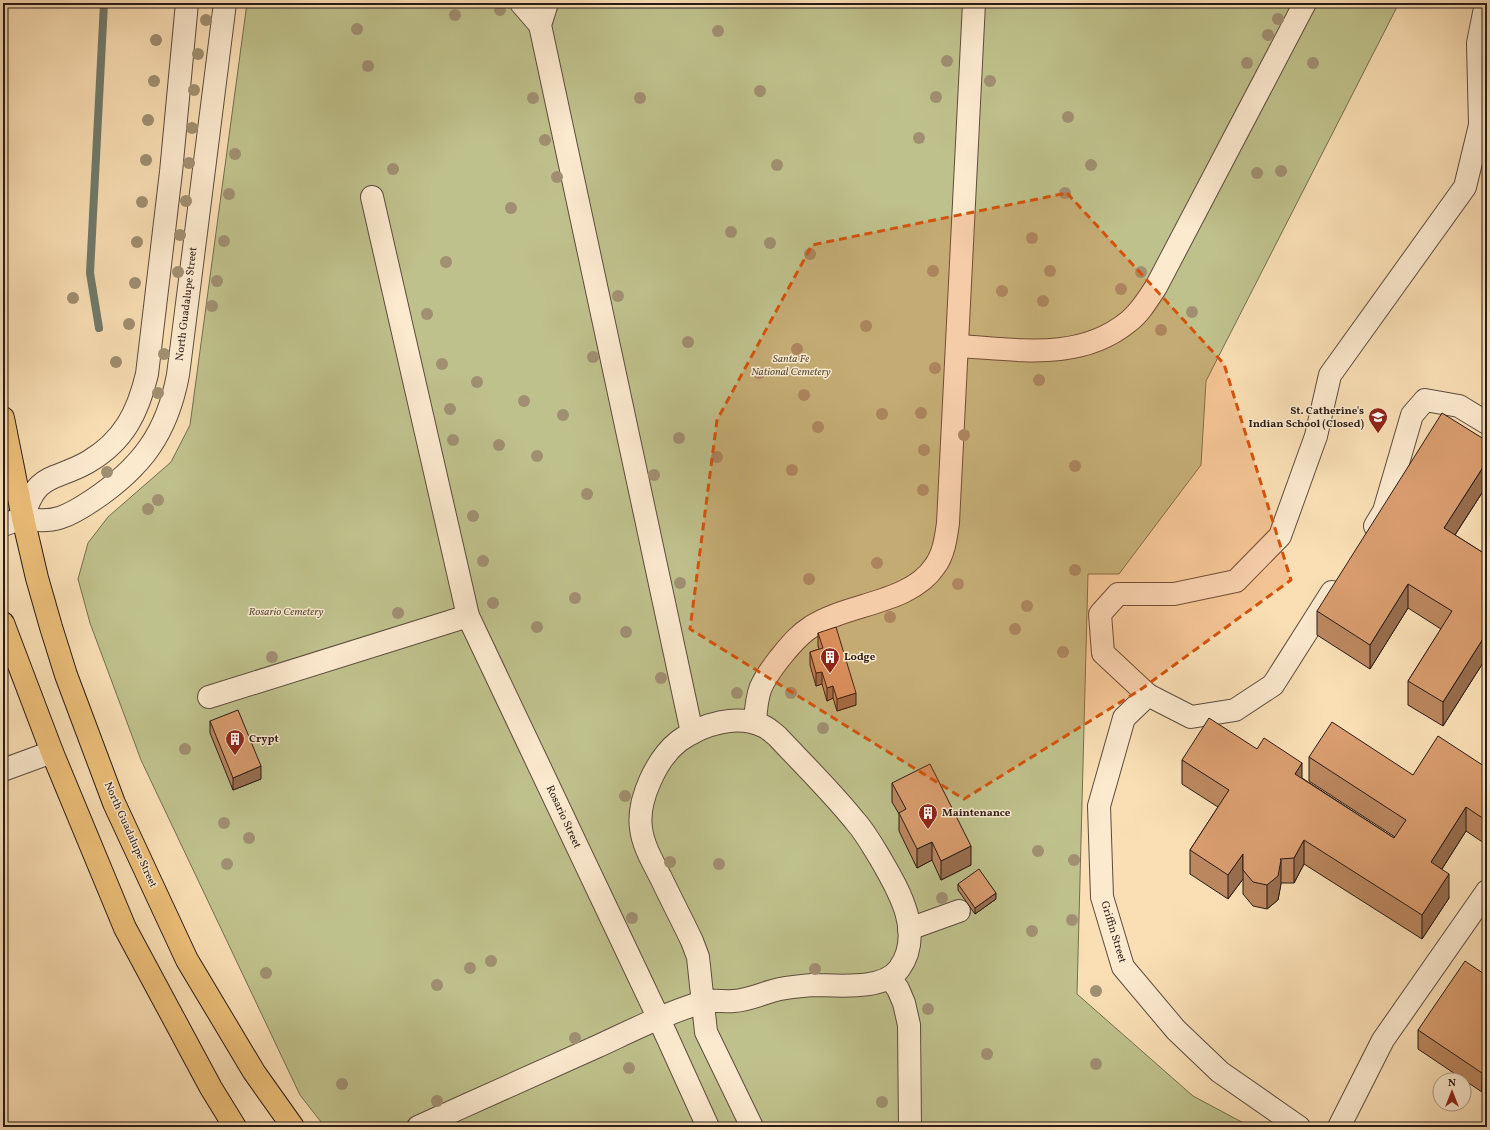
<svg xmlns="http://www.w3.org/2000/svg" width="1490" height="1130" font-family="Vollkorn,serif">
<rect width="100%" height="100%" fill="#fadfb5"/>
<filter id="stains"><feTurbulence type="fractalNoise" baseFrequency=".005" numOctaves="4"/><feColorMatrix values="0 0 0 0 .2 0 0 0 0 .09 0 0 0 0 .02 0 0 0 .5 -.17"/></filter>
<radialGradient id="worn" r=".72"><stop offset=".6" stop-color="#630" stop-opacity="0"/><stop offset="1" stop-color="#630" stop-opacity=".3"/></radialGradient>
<path fill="#bfc18c" stroke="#746e51" d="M247 3H1399L1206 381 1201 465 1119 574H1088L1077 994 1193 1096 1251 1127H325L300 1095 141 760 90 623 78 579 88 543 108 517 171 462 190 425Z"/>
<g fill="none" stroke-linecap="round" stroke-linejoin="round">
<path stroke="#707c6d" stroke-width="8" d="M99 328 90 273 104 3"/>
<defs>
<g id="minor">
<path d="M521 3 540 25"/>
<path d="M547 3 540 25 692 733"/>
<path d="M372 197 468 616 659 1019 708 1127"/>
<path d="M958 346C1016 349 1079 362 1128 322 1140 313 1148 299 1156 287L1305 3"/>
<path d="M23 518C53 525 69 516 93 500 142 467 167 433 178 375L225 3"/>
<path d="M23 518C37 471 53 482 88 462 124 441 138 412 147 374L171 172 187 3"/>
<path d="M3 525 23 518"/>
<path d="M1375 526 1384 511 1412 415 1425 400 1459 406 1487 423"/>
<path d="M1332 592 1273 685 1235 710 1191 717 1148 695 1103 653 1100 614 1118 594H1174L1236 581 1280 536 1316 436 1330 375 1465 187 1480 125 1478 43 1486 3"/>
<path d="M1148 695 1124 718 1099 806 1102 897 1123 967 1176 1030 1220 1072 1299 1127"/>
<path d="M209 697 468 616"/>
<path d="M755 722C757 690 760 684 779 659 789 647 798 635 811 627 847 603 910 604 935 566 944 554 946 537 948 523L974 3"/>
<path d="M3 770 52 752"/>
<path d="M909 929 959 911"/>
<path d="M890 978 898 989 904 1003 909 1025 910 1127"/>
<path d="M418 1127C477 1100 536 1074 596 1047 631 1031 666 1013 703 1002 713 999 724 1002 734 1001 750 1000 765 992 780 989 791 987 801 986 812 985 837 985 883 991 899 969 925 933 898 889 880 858 872 845 865 832 855 821 831 791 803 764 777 736 773 733 769 729 765 727 738 713 702 724 679 741 657 758 637 800 641 828 643 846 653 862 661 878 671 899 682 920 692 941L698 957 706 1032 752 1127"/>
<path d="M1339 1127 1383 1040 1487 891"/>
</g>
<g id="major">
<path d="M23 518 37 578 51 627 66 675 114 803 187 960 254 1072 293 1127"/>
<path d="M3 623 52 752 125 928 211 1088 235 1127"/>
</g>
<path id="highway" d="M3 418 23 518"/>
</defs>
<use href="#minor" stroke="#5d4c3e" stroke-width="24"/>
<use href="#major" stroke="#291b16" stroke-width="24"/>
<use href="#highway" stroke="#291b16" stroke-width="24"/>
<use href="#minor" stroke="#fceacf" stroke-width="22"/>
<use href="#major" stroke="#edc07a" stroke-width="22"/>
<use href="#highway" stroke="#edc07a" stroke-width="22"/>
</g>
<g fill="#a08f71">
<circle cx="500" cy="10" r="6"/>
<circle cx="455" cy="15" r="6"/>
<circle cx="1278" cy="19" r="6"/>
<circle cx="206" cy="20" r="6"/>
<circle cx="357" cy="29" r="6"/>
<circle cx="718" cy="31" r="6"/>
<circle cx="1268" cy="35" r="6"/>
<circle cx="156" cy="40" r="6"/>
<circle cx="198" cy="54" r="6"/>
<circle cx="947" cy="61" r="6"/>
<circle cx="1247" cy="63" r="6"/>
<circle cx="1313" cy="63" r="6"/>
<circle cx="368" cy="66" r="6"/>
<circle cx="154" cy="81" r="6"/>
<circle cx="990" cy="81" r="6"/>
<circle cx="194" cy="90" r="6"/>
<circle cx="760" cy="91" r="6"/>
<circle cx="936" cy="97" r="6"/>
<circle cx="533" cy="98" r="6"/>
<circle cx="640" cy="98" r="6"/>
<circle cx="1068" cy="117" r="6"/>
<circle cx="148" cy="120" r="6"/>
<circle cx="192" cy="128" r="6"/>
<circle cx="919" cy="138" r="6"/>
<circle cx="545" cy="140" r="6"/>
<circle cx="235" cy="154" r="6"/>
<circle cx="146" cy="160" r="6"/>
<circle cx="189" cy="163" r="6"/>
<circle cx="777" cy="165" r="6"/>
<circle cx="1091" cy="165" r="6"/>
<circle cx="393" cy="169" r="6"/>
<circle cx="1281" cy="171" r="6"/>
<circle cx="1257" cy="173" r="6"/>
<circle cx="557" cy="177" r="6"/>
<circle cx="1065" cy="193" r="6"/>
<circle cx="229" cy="194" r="6"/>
<circle cx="186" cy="201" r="6"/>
<circle cx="142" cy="202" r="6"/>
<circle cx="511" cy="208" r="6"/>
<circle cx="731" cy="232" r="6"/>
<circle cx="180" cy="235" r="6"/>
<circle cx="1032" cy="238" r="6"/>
<circle cx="224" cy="241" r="6"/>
<circle cx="137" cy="242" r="6"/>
<circle cx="770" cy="243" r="6"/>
<circle cx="810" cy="254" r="6"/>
<circle cx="446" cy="262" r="6"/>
<circle cx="933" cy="271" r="6"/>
<circle cx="1050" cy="271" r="6"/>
<circle cx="178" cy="272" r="6"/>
<circle cx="1141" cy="272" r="6"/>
<circle cx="217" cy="281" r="6"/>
<circle cx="135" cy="283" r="6"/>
<circle cx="1121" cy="289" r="6"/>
<circle cx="1002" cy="291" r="6"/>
<circle cx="618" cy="296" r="6"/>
<circle cx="73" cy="298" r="6"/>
<circle cx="1043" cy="301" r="6"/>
<circle cx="212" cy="306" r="6"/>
<circle cx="1192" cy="312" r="6"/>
<circle cx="427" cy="314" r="6"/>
<circle cx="129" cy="324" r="6"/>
<circle cx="866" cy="326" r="6"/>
<circle cx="1161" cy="330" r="6"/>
<circle cx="688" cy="342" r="6"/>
<circle cx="797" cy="349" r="6"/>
<circle cx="164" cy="354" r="6"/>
<circle cx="593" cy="357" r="6"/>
<circle cx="116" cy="362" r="6"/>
<circle cx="442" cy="364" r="6"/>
<circle cx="935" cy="368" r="6"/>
<circle cx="759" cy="373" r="6"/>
<circle cx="1039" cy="380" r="6"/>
<circle cx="477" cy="382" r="6"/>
<circle cx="158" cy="393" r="6"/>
<circle cx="804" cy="395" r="6"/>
<circle cx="524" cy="401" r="6"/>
<circle cx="450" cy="409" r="6"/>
<circle cx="921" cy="413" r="6"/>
<circle cx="882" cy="414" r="6"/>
<circle cx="563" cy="415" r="6"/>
<circle cx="818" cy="427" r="6"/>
<circle cx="964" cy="435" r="6"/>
<circle cx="679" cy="438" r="6"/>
<circle cx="453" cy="440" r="6"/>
<circle cx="499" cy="445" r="6"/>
<circle cx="924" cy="450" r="6"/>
<circle cx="537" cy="456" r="6"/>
<circle cx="717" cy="457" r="6"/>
<circle cx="1075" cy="466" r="6"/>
<circle cx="792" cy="470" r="6"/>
<circle cx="107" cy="472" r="6"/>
<circle cx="654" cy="475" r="6"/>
<circle cx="923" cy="490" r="6"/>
<circle cx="587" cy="494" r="6"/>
<circle cx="158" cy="500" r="6"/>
<circle cx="148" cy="509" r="6"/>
<circle cx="473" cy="516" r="6"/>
<circle cx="483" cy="561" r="6"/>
<circle cx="877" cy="563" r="6"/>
<circle cx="1075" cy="570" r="6"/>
<circle cx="809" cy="579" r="6"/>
<circle cx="680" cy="583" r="6"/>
<circle cx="958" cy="584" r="6"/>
<circle cx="575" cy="598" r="6"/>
<circle cx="493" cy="603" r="6"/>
<circle cx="1027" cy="606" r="6"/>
<circle cx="398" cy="613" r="6"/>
<circle cx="890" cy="617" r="6"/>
<circle cx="537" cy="627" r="6"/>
<circle cx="1015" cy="629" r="6"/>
<circle cx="626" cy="632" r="6"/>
<circle cx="1063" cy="652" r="6"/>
<circle cx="272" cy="657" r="6"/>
<circle cx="661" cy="678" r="6"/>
<circle cx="737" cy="693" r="6"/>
<circle cx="791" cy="693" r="6"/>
<circle cx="823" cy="728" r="6"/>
<circle cx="185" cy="749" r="6"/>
<circle cx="625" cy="796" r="6"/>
<circle cx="224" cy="823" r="6"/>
<circle cx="249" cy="838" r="6"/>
<circle cx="1038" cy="851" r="6"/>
<circle cx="1074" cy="860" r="6"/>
<circle cx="670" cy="862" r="6"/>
<circle cx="227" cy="864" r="6"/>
<circle cx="719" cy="864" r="6"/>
<circle cx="942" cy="898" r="6"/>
<circle cx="632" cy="918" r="6"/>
<circle cx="1072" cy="920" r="6"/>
<circle cx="1032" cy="931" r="6"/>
<circle cx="491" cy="961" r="6"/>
<circle cx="470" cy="968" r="6"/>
<circle cx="815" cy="969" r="6"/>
<circle cx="266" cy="973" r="6"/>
<circle cx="437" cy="985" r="6"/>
<circle cx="1096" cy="991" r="6"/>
<circle cx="928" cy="1009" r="6"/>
<circle cx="575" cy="1038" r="6"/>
<circle cx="987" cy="1054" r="6"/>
<circle cx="1096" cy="1064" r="6"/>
<circle cx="629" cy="1068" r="6"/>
<circle cx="342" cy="1084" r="6"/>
<circle cx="437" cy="1101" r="6"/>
<circle cx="882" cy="1102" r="6"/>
</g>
<g fill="#bb875f" stroke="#291b16">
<path d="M1487 441V485L1455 535 1482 552 1487 544V659L1486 658 1443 726 1408 705V681L1441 629 1408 608 1370 669 1317 635V611Z"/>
<path d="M818 633 856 705 837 711 833 698 827 701 822 684 816 686 810 665V652L819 649 818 646Z"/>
<path d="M210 721 261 779 233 790 210 733Z"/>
<path d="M1309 757 1413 775 1487 768 1484 843 1466 831 1442 869 1449 898 1422 939 1304 864 1294 883H1281L1278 900 1267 909 1253 906 1243 894V879L1228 899 1190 874V850L1218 807 1182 784V760L1302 778 1394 838 1395 837 1309 781Z"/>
<path d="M892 783 971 865 941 880 932 860 917 868 899 831V814L892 802Z"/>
<path d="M958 884 996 899 975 914 958 890Z"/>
<path d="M1487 976 1482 1092 1418 1049V1030Z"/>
</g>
<g fill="#986e4e" stroke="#291b16">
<path d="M1487 461V485L1444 552V528Z"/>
<path d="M1408 584V608L1370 669V645Z"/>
<path d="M1486 634V658L1443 726V702Z"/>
<path d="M822 672V684L816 686V673Z"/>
<path d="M833 686V698L827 701V688Z"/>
<path d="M856 693V705L837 711V699Z"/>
<path d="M1302 763V787L1295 774Z"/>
<path d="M261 766V779L233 790V778Z"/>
<path d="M1466 807V831L1431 886V862Z"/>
<path d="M1487 815V839L1484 843V819Z"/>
<path d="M1304 840V864L1294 883V858Z"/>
<path d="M932 842V860L917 868V849Z"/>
<path d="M971 846V865L941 880V861Z"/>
<path d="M1243 854V879L1228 899V875Z"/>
<path d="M1281 860V884L1278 900 1267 909V885Z"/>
<path d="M1449 874V898L1422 939V915Z"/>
<path d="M996 893V899L975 914V908Z"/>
<path d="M1487 1065V1084L1482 1092V1073Z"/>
</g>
<g fill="#d99d6f" stroke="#291b16">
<path d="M1442 413 1487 441V461L1444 528 1482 552 1487 544V635L1486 634 1443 702 1408 681 1452 611 1408 584 1370 645 1317 611Z"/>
<path d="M836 627 856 693 837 699 833 686 827 688 822 672 816 673 810 652 823 648 818 633Z"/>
<path d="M238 710 261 766 233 778 210 721Z"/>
<path d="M1209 718 1257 749 1264 738 1302 763 1295 774 1394 838 1406 820 1309 757 1332 722 1413 775 1438 736 1487 768V815L1484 819 1466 807 1431 862 1449 874 1422 915 1304 840 1294 858 1280 859 1281 860 1278 876 1267 885 1253 882 1243 870V854L1228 875 1190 850 1229 790 1182 760Z"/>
<path d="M930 764 971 846 941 861 932 842 917 849 899 813 906 809 892 783Z"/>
<path d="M979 869 996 893 975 908 958 884Z"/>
<path d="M1465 961 1487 976V1065L1482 1073 1418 1030Z"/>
</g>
<path fill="#d5530d" fill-opacity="0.2" stroke="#d5530d" stroke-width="3" stroke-dasharray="8 5" stroke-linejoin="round" d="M1067 193 1224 364 1291 580 1140 690 964 799 690 629 717 420 812 245Z"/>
<defs>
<symbol id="school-pin" viewBox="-11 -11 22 30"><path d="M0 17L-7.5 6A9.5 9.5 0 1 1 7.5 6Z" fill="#8f2418" stroke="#fceacf"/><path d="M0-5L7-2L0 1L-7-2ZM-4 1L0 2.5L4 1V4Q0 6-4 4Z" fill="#fff"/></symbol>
<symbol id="building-pin" viewBox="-11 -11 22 30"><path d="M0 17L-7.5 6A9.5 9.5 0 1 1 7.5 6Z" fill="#8f2418" stroke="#fceacf"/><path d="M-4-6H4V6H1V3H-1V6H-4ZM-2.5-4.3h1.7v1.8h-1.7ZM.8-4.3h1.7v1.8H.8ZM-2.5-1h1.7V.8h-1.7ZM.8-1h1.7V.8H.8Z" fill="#fff"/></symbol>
</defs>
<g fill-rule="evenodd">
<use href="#school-pin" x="1367" y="406" width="22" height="30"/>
<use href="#building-pin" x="819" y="646" width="22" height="30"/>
<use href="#building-pin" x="224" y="728" width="22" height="30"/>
<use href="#building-pin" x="917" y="802" width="22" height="30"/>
</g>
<g text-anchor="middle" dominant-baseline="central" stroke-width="3" stroke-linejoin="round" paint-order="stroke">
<g font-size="11" fill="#291b16" stroke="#fceacf">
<text transform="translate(187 304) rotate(-83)">North Guadalupe Street</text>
<text transform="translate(563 817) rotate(65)">Rosario Street</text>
<text transform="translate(130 835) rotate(66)">North Guadalupe Street</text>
<text transform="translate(1113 932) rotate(73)">Griffin Street</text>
</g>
<g font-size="11" font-style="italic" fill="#564d39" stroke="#fceacf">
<text x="791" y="359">Santa Fe<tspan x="791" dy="13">National Cemetery</tspan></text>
<text x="286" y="612">Rosario Cemetery</text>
</g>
<g font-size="11" font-weight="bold" fill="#291b16" stroke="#fceacf" text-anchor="start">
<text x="1364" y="411" text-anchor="end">St. Catherine's<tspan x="1364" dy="13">Indian School (Closed)</tspan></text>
<text x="844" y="657">Lodge</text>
<text x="249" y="739">Crypt</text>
<text x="942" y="813">Maintenance</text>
</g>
</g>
<rect width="1490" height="1130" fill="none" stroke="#fadfb5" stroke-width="16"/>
<rect x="4" y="4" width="1482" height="1122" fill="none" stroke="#291b16" stroke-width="2"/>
<rect x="8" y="8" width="1474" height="1114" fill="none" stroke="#291b16"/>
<g transform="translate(1452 1092)"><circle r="19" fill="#fceacf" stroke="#a89785"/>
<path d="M0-3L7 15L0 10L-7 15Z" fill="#8f2418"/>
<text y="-6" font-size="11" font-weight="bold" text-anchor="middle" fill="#291b16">N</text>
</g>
<rect width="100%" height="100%" filter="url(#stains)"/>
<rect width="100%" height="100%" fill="url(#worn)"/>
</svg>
